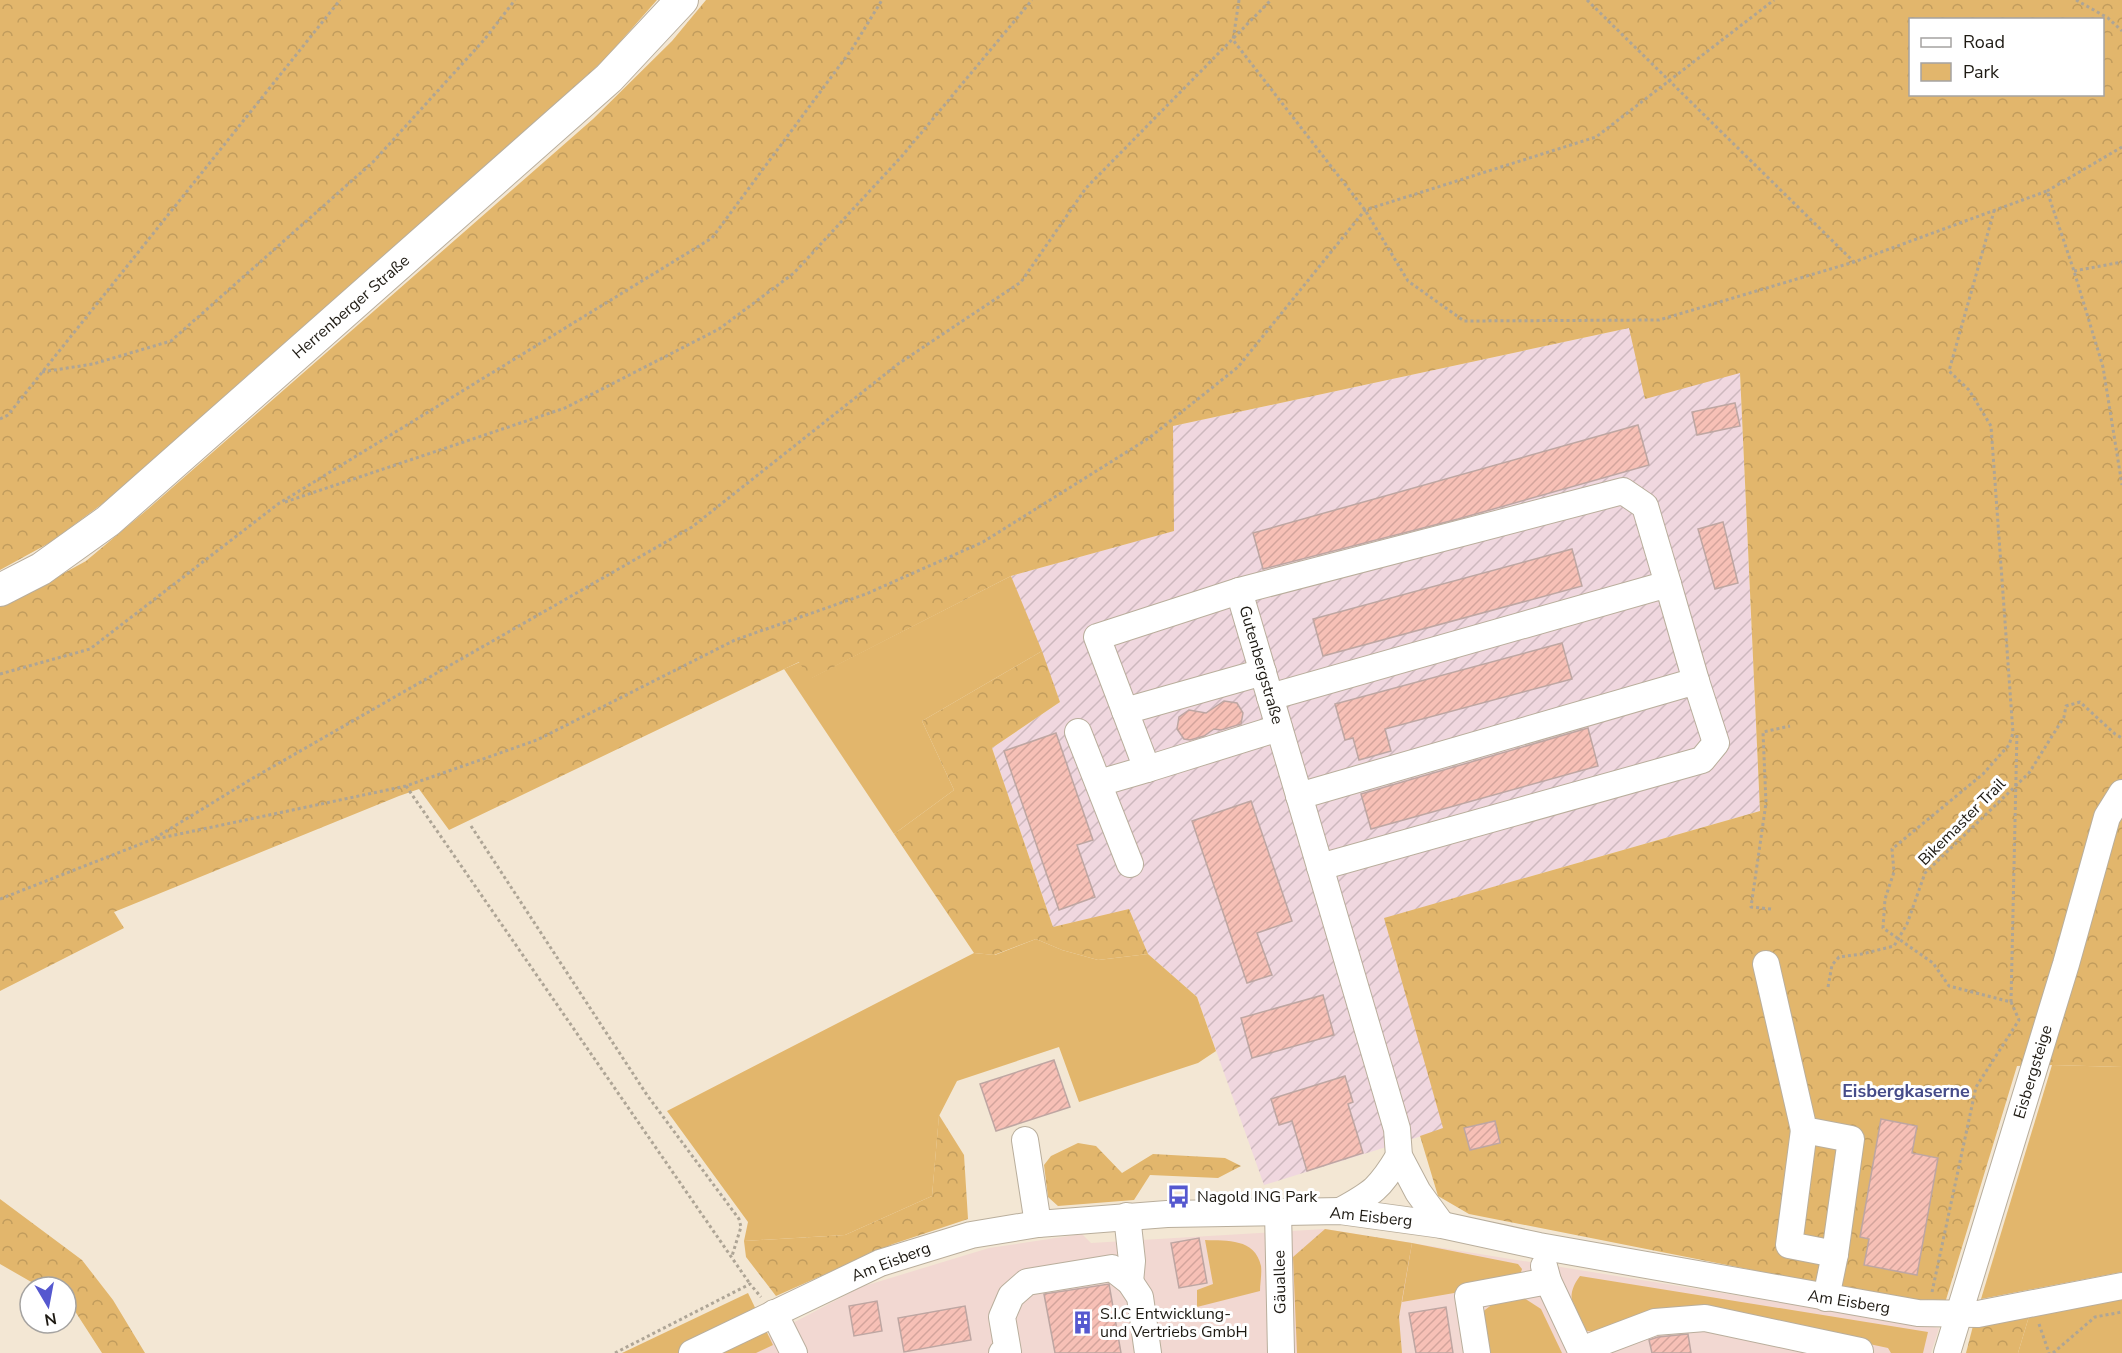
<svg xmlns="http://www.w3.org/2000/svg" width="2122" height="1353" font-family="'Nunito Sans',sans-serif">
<defs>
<pattern id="industrial-furrows" width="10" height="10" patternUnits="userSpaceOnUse" patternTransform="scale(1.5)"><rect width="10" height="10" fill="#f0d7df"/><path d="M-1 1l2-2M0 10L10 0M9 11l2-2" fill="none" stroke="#cdb8be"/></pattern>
<pattern id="forest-crowns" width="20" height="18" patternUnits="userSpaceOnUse" patternTransform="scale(1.5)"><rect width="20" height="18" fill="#e2b66c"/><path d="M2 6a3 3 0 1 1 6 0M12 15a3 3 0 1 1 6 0" fill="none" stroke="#c19c5d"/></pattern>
<pattern id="building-hatch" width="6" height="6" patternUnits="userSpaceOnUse" patternTransform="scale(1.5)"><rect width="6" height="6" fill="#f7c0b6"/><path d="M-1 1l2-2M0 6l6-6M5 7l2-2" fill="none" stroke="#d3a49c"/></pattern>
</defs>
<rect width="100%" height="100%" fill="#f3e7d4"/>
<path fill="#f2d8d2" d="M1325 1229 1939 1328 1931 1353H736L861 1287 989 1248 1082 1234 1091 1243Z"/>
<path fill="url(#industrial-furrows)" d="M1629 328 1740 373 1760 811 1385 918 1444 1129 1264 1185 1197 997 1148 954 1129 910 1053 927 992 748 1060 702 1011 576 1173 531V426Z"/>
<g fill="#e2b66c">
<path d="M1011 576 1042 651 922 721 954 790 894 834 784 669 800 662 811 678Z"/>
<path d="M1036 939 1062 950 1098 960 1148 954 1197 997 1216 1051 1198 1063 1079 1102 1059 1047 957 1081 939 1116 932 1196 845 1235 744 1241 748 1222 667 1111 974 953 995 955Z"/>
<path d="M2052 1065 2122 1067V1272L1981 1299Z"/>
<path d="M1205 1240C1227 1241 1255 1238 1261 1266 1262 1274 1260 1283 1260 1291L1197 1307V1290L1213 1284Z"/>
<path d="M1412 1243 1518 1264 1522 1269 1518 1282 1402 1302Z"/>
<path d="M1580 1276 1928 1332 1923 1353H1891L1888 1348 1715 1311 1598 1333 1583 1330C1574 1308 1564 1297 1580 1276Z"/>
<path d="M748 1293 773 1345 756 1353H622Z"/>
<path d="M2122 1296V1353H2018L2030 1313Z"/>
<path d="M1524 1298 1541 1309 1562 1353H1489L1481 1313 1494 1303Z"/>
</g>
<g fill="url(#forest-crowns)" fill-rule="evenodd">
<path d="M0 0H657L605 59 427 222 249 374 129 484 51 542 0 570Z"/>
<path d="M706 0H2122V1067L2052 1065 2017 1066 1945 1303 1899 1299 1469 1214 1438 1196 1420 1136 1443 1128 1384 918 1760 811 1740 373 1645 399 1629 328 1173 426 1174 531 1011 576 810 679 799 662 449 830 419 789 399 796 114 912 124 928 0 991V604L24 595 86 561 148 509 593 119 672 41ZM1910 20H2102V94H1910Z"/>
<path d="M1042 651 1060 702 992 748 1053 927 1129 909 1148 954 1098 960 1062 950 1036 939 994 955 974 953 894 834 954 790 922 721Z"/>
<path d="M939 1115 964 1155 968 1219 893 1244 776 1296 746 1257 744 1241 845 1235 932 1196Z"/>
<path d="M1078 1143 1096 1146 1122 1173 1153 1154 1225 1158 1241 1166 1218 1178 1150 1175 1134 1200 1058 1206 1048 1197 1044 1165 1051 1156Z"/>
<path d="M0 1199 82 1260 113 1300 145 1353H102L71 1305 66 1302V1287H40L0 1264Z"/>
<path d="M1325 1229 1412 1243 1399 1317 1402 1353H1297L1293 1257Z"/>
<path d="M2030 1313 2018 1353H1966L1974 1322Z"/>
</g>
<g fill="url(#building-hatch)" stroke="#bea6a2" stroke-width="1.5">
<path d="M1735 403 1740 426 1697 435 1692 412Z"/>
<path d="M1638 425 1649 465 1458 519 1263 569 1253 533Z"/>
<path d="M1723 522 1738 583 1715 589 1698 529Z"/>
<path d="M1572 549 1582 586 1323 656 1313 619Z"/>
<path d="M1562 643 1572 679 1385 729 1391 751 1359 760 1353 738 1345 740 1335 704Z"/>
<path d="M1224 701 1237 703 1243 713 1241 724 1221 730 1214 729 1204 736 1190 740 1184 739 1177 729 1179 717 1189 710 1206 713Z"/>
<path d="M1588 728 1598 766 1371 829 1361 794Z"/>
<path d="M1056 733 1093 840 1077 845 1095 897 1059 910 1004 751Z"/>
<path d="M1251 801 1292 921 1257 933 1272 975 1247 983 1192 821Z"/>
<path d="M1323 995 1334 1035 1252 1058 1241 1018Z"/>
<path d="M1054 1060 1070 1107 996 1131 980 1084Z"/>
<path d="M1345 1076 1353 1102 1348 1104 1363 1153 1307 1171 1292 1121 1279 1125 1271 1099Z"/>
<path d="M1881 1119 1917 1126 1912 1153 1938 1158 1917 1275 1864 1265 1869 1239 1860 1237Z"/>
<path d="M1495 1121 1500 1143 1470 1150 1464 1128Z"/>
<path d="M1199 1238 1207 1283 1179 1288 1171 1243Z"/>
<path d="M1109 1284 1121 1353H1055L1044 1294Z"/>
<path d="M877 1301 882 1331 854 1336 849 1306Z"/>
<path d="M965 1306 971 1340 904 1352 898 1318Z"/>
<path d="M1446 1307 1453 1353H1416L1409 1313Z"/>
<path d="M1688 1334 1691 1353H1652L1649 1340 1658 1337Z"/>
</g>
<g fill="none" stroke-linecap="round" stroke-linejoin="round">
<defs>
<g id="minor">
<path d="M1239 591 1397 1129 1399 1156 1418 1192 1442 1225"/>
<path d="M1270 697 1668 584 1696 681"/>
<path d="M1125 711 1263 672"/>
<path d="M1279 728 1147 769 1097 637 1239 591 1623 491 1645 506 1668 584"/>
<path d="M1078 732 1130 864"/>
<path d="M1099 783 1147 769"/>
<path d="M1299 796 1696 681 1716 743 1702 760 1320 867"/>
<path d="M1766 964 1804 1130 1851 1139 1835 1254 1826 1298"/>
<path d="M1804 1130 1789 1245 1835 1254"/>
<path d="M1025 1140 1038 1224"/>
<path d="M1278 1211 1281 1353"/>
<path d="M1340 1211C1373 1193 1380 1188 1399 1156"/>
<path d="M1127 1216 1132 1261 1130 1282"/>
<path d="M1544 1266 1548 1281 1582 1353"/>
<path d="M774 1313 794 1353"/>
<path d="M1581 1350 1655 1322 1705 1318 1860 1351"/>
<path d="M692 1353 880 1263 971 1235 1038 1224 1167 1214 1340 1211 1442 1225 1539 1246 1918 1313 1978 1314 2122 1286"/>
<path d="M1002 1353 1008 1352 1002 1317 1011 1296 1027 1282 1112 1268 1130 1282 1140 1297 1148 1353"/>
<path d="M1477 1353 1468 1296 1548 1281"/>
<path d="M1947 1353 2066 964 2107 817 2122 793"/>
</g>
<path id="major" d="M0 590 41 569 108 521 609 78 682 0"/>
</defs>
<use href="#minor" stroke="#b9ae9c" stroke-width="28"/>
<use href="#major" stroke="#b9ae9c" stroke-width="34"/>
<g stroke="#aea596" stroke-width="3" stroke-dasharray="3 3" stroke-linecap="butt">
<path d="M1239 0 1233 40 1365 210 1408 281 1464 321 1659 320 1854 262 2047 191 2074 271 2103 367 2122 485"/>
<path d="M1587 0 1854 262"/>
<path d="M2076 0 2108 18 2122 31"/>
<path d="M2047 191 2122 147"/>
<path d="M2074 271 2122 262"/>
<path d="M42 372 93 364 171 341 373 162 484 40 515 0"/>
<path d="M0 419 8 415 340 0"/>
<path d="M285 502 565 408 719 329 794 273 902 156 1032 0"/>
<path d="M0 674 90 649 278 504 712 238 852 49 882 0"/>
<path d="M406 786 750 1284"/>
<path d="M471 826 647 1095 739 1219 741 1227 732 1256"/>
<path d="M155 838 253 778 692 527 898 364 1021 282 1086 188 1271 0"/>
<path d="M0 899 151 840 406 786 537 740 735 640 866 594 983 542 1149 438 1238 367 1365 210 1596 137 1774 0"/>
<path d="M1771 909 1751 907 1766 803 1763 732 1790 726"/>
<path d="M1828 987 1832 965 1839 957 1862 954 1894 946 1907 924 1925 873 2029 773 2064 717 2066 706 2080 702 2115 734 2122 738"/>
<path d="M2011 1002 2017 732"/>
<path d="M1932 1292 1976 1087 2019 1020 2011 1002 1949 986 1933 963 1883 928 1885 899 1894 872 1892 849 1983 774 2009 745 2013 733 1991 426 1969 390 1949 371 1994 211"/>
<path d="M2039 1324 2049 1353"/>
<path d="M615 1353 750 1284 761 1297"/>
<path d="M2053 1353 2095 1317 2122 1312"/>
</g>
<use href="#minor" stroke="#fff" stroke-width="26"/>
<use href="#major" stroke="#fff" stroke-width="32"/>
</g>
<defs>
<symbol id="bus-bare" viewBox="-9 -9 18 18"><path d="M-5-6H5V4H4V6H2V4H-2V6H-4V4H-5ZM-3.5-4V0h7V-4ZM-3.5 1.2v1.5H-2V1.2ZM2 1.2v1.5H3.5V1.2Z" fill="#5558cf" stroke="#fff" stroke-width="2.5" paint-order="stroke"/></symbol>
<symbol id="building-bare" viewBox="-9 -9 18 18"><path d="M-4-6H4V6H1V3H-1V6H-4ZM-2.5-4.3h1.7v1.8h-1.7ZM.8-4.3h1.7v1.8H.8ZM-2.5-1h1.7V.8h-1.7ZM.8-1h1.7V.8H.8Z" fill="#5558cf" stroke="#fff" stroke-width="2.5" paint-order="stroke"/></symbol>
</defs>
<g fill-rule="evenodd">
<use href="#bus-bare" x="1162" y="1180" width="33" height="33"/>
<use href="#building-bare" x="1066" y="1306" width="33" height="33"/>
</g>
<g text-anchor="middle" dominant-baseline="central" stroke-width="6" stroke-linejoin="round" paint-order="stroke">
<g font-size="16" fill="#1e1a13" stroke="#fff">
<text transform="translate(351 307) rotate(-41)">Herrenberger Straße</text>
<text transform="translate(1261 665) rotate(74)">Gutenbergstraße</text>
<text transform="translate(1962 822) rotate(-45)">Bikemaster Trail</text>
<text transform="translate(2033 1072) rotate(-73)">Eisbergsteige</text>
<text transform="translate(1371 1217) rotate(6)">Am Eisberg</text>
<text transform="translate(891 1262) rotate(-21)">Am Eisberg</text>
<text transform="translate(1280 1282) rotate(-91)">Gäuallee</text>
<text transform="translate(1849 1302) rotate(9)">Am Eisberg</text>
</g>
<g font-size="16" fill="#1e1a13" stroke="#fff" text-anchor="start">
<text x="1197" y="1197">Nagold ING Park</text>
<text x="1100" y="1314">S.I.C Entwicklung-<tspan x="1100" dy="18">und Vertriebs GmbH</tspan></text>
</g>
<g font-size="18" font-weight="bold" fill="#464c89" stroke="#fff">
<text x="1906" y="1091">Eisbergkaserne</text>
</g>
</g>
<rect x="1909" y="18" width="195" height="78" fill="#ffffff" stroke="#a5a3a1" stroke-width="1.5"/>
<rect x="1921" y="38" width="30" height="9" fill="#ffffff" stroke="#a5a3a1" stroke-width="1.5"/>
<text x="1963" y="48" font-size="18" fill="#1e1a13">Road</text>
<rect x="1921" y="63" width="30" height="18" fill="#e2b66c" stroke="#a5a3a1" stroke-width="1.5"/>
<text x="1963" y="78" font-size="18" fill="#1e1a13">Park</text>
<g transform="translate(48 1305) rotate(170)"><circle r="28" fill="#ffffff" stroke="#a5a3a1" stroke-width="1.5"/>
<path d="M0-4.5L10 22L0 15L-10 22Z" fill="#5558cf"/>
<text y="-9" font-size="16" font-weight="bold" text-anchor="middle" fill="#1e1a13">N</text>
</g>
</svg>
